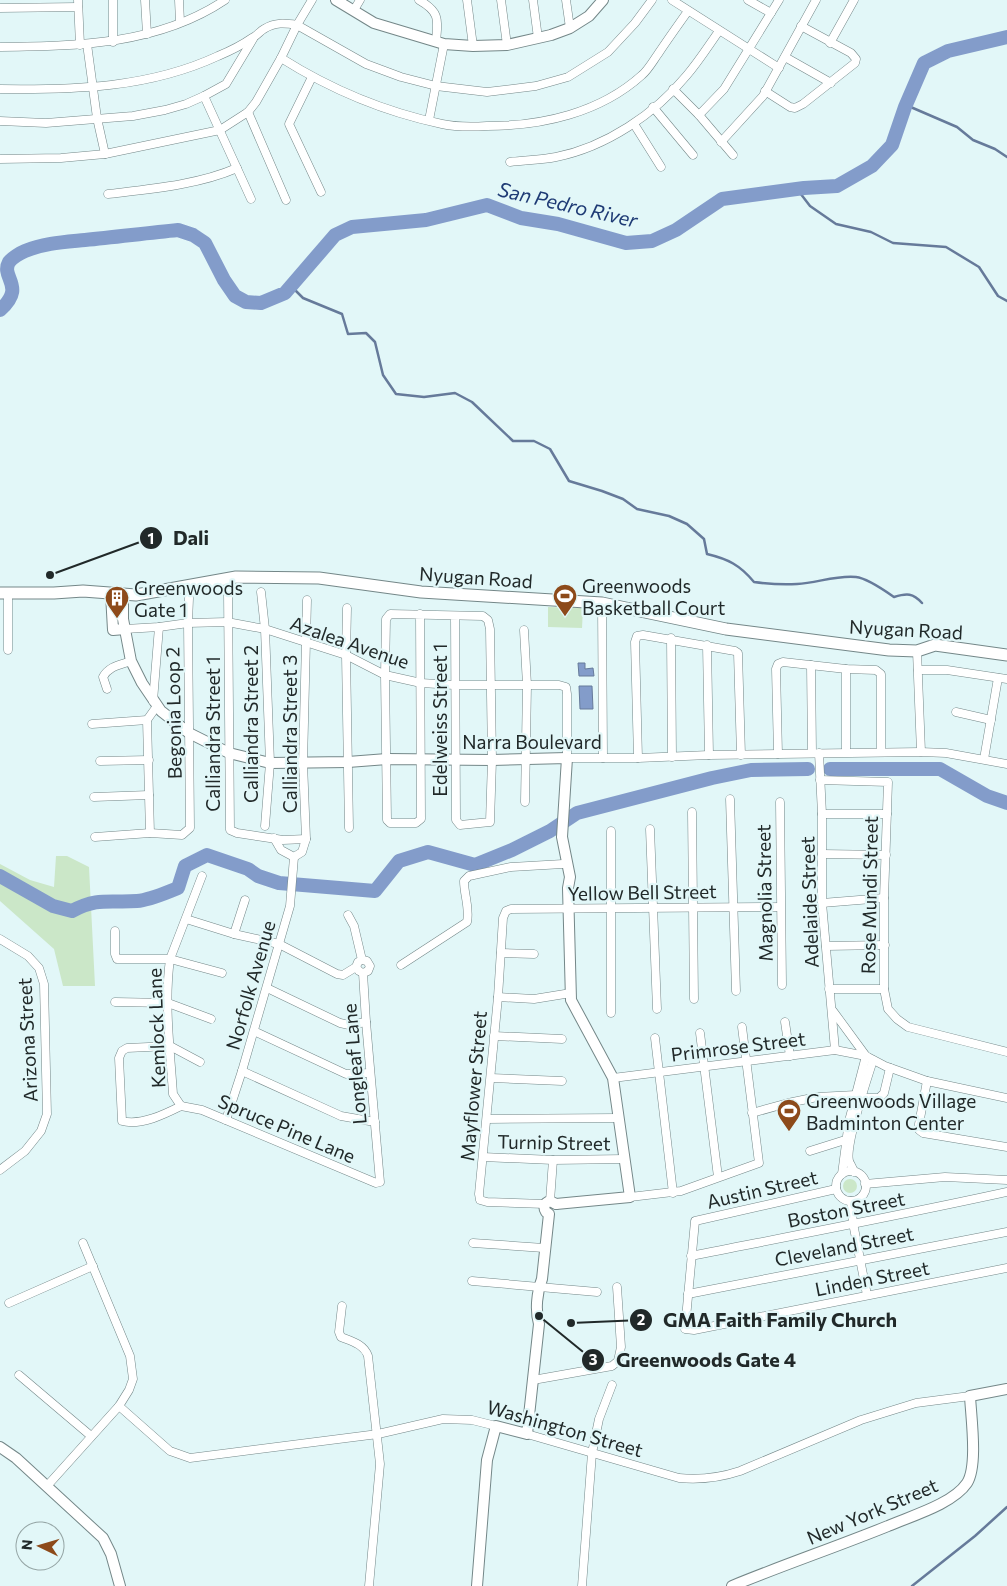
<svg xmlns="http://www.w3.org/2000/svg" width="1007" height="1586" font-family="Commissioner,sans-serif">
<rect width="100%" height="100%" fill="#e2f7f8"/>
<g fill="#cbe7c8">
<path d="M548 607 583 608 582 628 548 627Z"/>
<path d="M56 856H67L89 867 95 986H63L54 949 0 901V864L30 880 54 887Z"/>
<circle cx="850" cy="1186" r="7"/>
</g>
<g fill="#839cca" stroke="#667a9a">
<path d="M578 663H585V669L593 668 594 676H579Z"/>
<path d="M579 686H592L593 709H580Z"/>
</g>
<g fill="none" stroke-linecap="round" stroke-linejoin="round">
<g stroke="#667a9a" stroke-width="2.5">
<path d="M906 105 957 127 973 140 995 149 1007 157"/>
<path d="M797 189 810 206 836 224 871 232 893 243 946 247 979 267 998 296 1007 301"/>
<path d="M291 286 303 298 342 314 348 334 366 333 375 342 383 375 396 394 424 397 455 393 472 402 513 441H534L550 449 569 481 602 491 623 499 637 509 669 516 687 524 704 539 707 554C728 559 740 565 754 582 769 584 782 585 797 584 817 583 836 575 856 577 867 578 884 590 894 597 907 593 913 593 922 603"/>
<path d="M912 1586 975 1536 1007 1507"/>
</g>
<g stroke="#839cca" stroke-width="14">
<path d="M0 310C27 286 0 278 9 262 12 258 20 253 25 251 44 243 65 242 85 240 116 237 147 233 178 230L193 235 205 243 224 280 235 296 246 302 261 303 285 293 335 235 352 227 426 220 487 205 521 218 558 224 626 243 652 241 676 230 722 199 804 188 837 186 872 166 892 145 905 107 924 63 948 51 1007 37"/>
<path d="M830 769H940L987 796 1007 803"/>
<path d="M0 876 53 906 72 911C98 897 110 903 137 901 150 900 165 893 178 888L185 866 207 855 248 869 258 876 279 883 375 891 399 861 428 852 475 865 512 850 550 831 577 813 712 778 751 770 808 769"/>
</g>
<defs>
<g id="minor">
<path d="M78 0 80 45"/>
<path d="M145 0 147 34"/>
<path d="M179 0 180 22"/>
<path d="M419 0C440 12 438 19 436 42"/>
<path d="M467 0 473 46"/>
<path d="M501 0 507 45"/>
<path d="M533 0 538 38"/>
<path d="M566 0 570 28"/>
<path d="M672 0 779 68"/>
<path d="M748 0 771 13"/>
<path d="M0 8 78 7"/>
<path d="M354 10 360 0"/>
<path d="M113 42V0"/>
<path d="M830 43 854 0"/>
<path d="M87 44 97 118 105 154"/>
<path d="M0 47C77 46 158 45 225 0"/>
<path d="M785 57 831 83"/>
<path d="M281 58C330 89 385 112 442 124 456 127 472 127 487 126 542 126 600 113 642 75 648 70 653 61 658 54 668 39 678 25 688 11"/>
<path d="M312 77 289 124 321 192"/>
<path d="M0 89C75 90 149 88 218 56 230 51 242 45 252 38 257 36 260 31 264 29 275 22 285 23 297 25L366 64 401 77 436 86 487 92 536 86 568 77 608 52 635 23 652 0"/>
<path d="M673 89 699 115 733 155"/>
<path d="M765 91 790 107 795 108 803 104 855 63 856 59 851 53 801 26"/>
<path d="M204 96 251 199"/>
<path d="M653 107 693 155"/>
<path d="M248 112 286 200"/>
<path d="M699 115 724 89 779 0"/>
<path d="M429 120 444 44"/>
<path d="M0 121 46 123 133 116 165 110 186 104 204 96 226 84 253 39"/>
<path d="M634 124 661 167"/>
<path d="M721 142 763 96 816 0"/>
<path d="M0 159 61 158 105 154 220 130 248 112 256 102 281 58 297 25 312 0"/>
<path d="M510 162C525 160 541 160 556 157 606 147 655 114 687 75 699 61 709 45 719 31"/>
<path d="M108 194C150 189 198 185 237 168"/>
<path d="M228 591 230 830 237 833 283 840 306 839"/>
<path d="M261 592 265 629 270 763 265 826"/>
<path d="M8 593V650"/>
<path d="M602 603 603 758"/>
<path d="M347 608 346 655 349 828"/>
<path d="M420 614 421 819 416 823H390L387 820 385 675 386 619 390 614 483 616 488 620 490 629 492 760 490 822 460 825 456 820 455 616"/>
<path d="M125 629 159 627 188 623 227 622 265 629 346 655 385 675 421 683 454 685H559L566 687 567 694V758H638L709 755 921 752 946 753 1007 764"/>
<path d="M524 630 527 685 525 802"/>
<path d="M671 638 672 757"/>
<path d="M707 645 709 755"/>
<path d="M917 651 921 752"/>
<path d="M811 665 812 753"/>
<path d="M846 669V752"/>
<path d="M918 670H947L1007 679"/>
<path d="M107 689 103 677C109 666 120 665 131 661"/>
<path d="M153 701 159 627"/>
<path d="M956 712 991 720"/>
<path d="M92 724 147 720"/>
<path d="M819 753 822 814V903L835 1050"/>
<path d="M778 754 776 669 778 664 783 662 846 669 876 670 881 674V752"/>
<path d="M638 758 635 642 637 636 643 635 735 651 738 653 741 755"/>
<path d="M984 759 998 678"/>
<path d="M100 761 149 760"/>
<path d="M820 780 888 782 884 898V989L888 1009 897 1019 908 1027 1007 1052"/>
<path d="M94 797 149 795"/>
<path d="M730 799 736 991"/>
<path d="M780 802 782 985"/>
<path d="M692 812 694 999"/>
<path d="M822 814H887"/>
<path d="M650 829 657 1009"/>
<path d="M150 833 147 720 157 706"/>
<path d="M95 837 150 833 182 835 190 828 188 623 189 598"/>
<path d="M274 838 281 850 294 857 302 852 306 839 303 763 307 600"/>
<path d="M822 854 886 855"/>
<path d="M822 903 884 898"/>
<path d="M348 915 354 926 362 960"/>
<path d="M186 919 234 934 279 944 337 974 343 975 356 967 358 962 362 960 367 961 370 966 368 971 363 973 359 971 356 967"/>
<path d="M115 931V954L117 959H170L222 973"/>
<path d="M234 934 245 900"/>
<path d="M0 939 28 956 39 968 44 984 47 1114 41 1131 25 1151 0 1170"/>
<path d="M826 946 885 945"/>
<path d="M501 953 534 954"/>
<path d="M401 965 467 922C470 908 464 895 464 881L469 876 511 867 563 864"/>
<path d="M267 988 340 1023 349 1025 366 1022"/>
<path d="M829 989H884"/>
<path d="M498 997 534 999 571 993"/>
<path d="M115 1002 168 1003 211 1019"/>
<path d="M833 1011 866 1056 885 1066 927 1081 1007 1098"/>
<path d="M611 1013V831"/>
<path d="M785 1022 790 1056"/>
<path d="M254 1031 346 1074 370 1073"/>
<path d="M700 1033 718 1177"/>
<path d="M494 1036 562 1039"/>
<path d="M655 1038 673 1193"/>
<path d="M242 1071 341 1116 375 1122"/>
<path d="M491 1078 562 1081"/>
<path d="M613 1078 835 1050 866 1056"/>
<path d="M927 1081 919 1124V1130L923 1133 1007 1147"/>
<path d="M181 1106 202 1110 376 1183 380 1182 366 1022 363 973"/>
<path d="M181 1106 173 1094C170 1049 164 1003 170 959L202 876"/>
<path d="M181 1106C165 1114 141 1126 122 1121L119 1058 122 1051 127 1048 170 1046 200 1062"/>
<path d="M752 1113 788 1103 817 1097 856 1095 865 1098H879L884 1093 890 1068"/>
<path d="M487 1119 619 1118"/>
<path d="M226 1120 242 1071 290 906 294 857"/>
<path d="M810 1151 845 1140"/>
<path d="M483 1157 553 1160 625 1159"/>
<circle cx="851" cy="1186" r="15"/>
<path d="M854 1172C853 1168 850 1164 849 1161 845 1143 867 1080 873 1060"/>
<path d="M842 1174 849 1121 866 1056"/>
<path d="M865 1184 945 1177 1007 1180"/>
<path d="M836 1189 695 1221 685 1329 694 1330 1007 1268"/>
<path d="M630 1197 681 1191 759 1163 742 1027"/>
<path d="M550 1201 553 1160"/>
<path d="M851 1201 853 1223 867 1295"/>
<path d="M545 1204 487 1202 480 1200 479 1194 498 997 503 918 506 911 511 909 780 907"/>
<path d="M473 1243 544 1248"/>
<path d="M691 1256C797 1235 902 1215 1007 1192"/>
<path d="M472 1281 597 1292"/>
<path d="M688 1294 1007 1232"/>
<path d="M9 1303 93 1266"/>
<path d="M342 1306 339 1332 341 1337C351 1341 364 1344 368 1356L380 1464 369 1586"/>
<path d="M19 1375 91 1436"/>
<path d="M533 1380 612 1366 618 1361 621 1347 617 1287"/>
<path d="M119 1406 170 1451 190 1458 378 1434 443 1419 472 1420 496 1426"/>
<path d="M527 1434 679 1478C701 1480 719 1478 740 1471L861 1420 916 1403 970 1396"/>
<path d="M47 1486 119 1406 129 1390 133 1379 130 1356 83 1243"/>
<path d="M582 1586 592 1453 599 1419 612 1385"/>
</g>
<g id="tertiary">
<path d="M336 0 374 23 444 44 473 46 507 45 551 35 570 28 589 16 603 0"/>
<path d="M111 594 113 630 125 629"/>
<path d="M123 595V619L131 661 142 683 161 711 189 733 229 753 270 763 348 762 387 759 492 760 567 758 562 837 570 877 568 888 571 1000 613 1078 630 1197 556 1204"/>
<path d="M0 1447 16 1458 103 1538 111 1554 120 1586"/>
<path d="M477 1586 487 1460 496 1426 527 1434 539 1324C535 1310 537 1292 542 1279L549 1214 546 1212C543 1207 544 1203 550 1201L556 1204"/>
<path d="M732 1586C783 1565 836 1547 888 1526 911 1516 953 1504 967 1483 978 1466 971 1417 970 1396L1007 1389"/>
</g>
<path id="secondary" d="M0 593H54L83 591 136 595 236 577 319 578 421 592 602 603 726 629 889 650 917 651 935 645 1007 655"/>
</defs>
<use href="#minor" stroke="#748788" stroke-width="9"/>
<use href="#tertiary" stroke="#748788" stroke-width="12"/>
<use href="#secondary" stroke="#748788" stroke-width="13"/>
<use href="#minor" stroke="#fff" stroke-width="8"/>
<use href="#tertiary" stroke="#fff" stroke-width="10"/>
<use href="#secondary" stroke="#fff" stroke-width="11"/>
</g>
<defs>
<symbol id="stadium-pin" viewBox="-11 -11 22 30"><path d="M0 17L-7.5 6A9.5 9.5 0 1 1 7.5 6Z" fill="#8d4a1a" stroke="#e2f7f8"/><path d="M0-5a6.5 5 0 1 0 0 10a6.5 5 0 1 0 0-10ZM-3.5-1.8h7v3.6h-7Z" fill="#fff"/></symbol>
<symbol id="building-pin" viewBox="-11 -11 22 30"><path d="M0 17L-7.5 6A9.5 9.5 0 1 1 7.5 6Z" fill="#8d4a1a" stroke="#e2f7f8"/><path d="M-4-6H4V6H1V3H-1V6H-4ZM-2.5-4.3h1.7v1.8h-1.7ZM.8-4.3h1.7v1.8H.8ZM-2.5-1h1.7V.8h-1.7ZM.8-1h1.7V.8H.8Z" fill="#fff"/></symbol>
</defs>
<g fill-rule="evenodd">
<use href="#stadium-pin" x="551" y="582" width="28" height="38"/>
<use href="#building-pin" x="103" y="584" width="28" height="38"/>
<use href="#stadium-pin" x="775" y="1097" width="28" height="38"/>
</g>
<g text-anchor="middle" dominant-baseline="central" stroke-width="4.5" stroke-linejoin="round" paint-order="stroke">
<g font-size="19" fill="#212929" stroke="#e2f7f8">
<text transform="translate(476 577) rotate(4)">Nyugan Road</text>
<text transform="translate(906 629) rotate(3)">Nyugan Road</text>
<text transform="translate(350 642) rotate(19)">Azalea Avenue</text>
<text transform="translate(173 713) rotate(-91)">Begonia Loop 2</text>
<text transform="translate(439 720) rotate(-90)">Edelweiss Street 1</text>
<text transform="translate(250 724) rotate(-90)">Calliandra Street 2</text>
<text transform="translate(212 734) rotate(-90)">Calliandra Street 1</text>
<text transform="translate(289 734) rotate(-90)">Calliandra Street 3</text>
<text x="532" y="741">Narra Boulevard</text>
<text transform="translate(642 892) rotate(-1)">Yellow Bell Street</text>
<text transform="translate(764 893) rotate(-91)">Magnolia Street</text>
<text transform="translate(869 895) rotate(-89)">Rose Mundi Street</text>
<text transform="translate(809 902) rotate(-92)">Adelaide Street</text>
<text transform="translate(250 985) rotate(-74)">Norfolk Avenue</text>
<text transform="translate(156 1028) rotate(-92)">Kemlock Lane</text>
<text transform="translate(27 1040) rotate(-93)">Arizona Street</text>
<text transform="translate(738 1046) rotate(-7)">Primrose Street</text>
<text transform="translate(354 1064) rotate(-95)">Longleaf Lane</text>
<text transform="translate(473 1086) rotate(-85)">Mayflower Street</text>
<text transform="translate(287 1128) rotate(23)">Spruce Pine Lane</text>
<text transform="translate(554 1142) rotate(1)">Turnip Street</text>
<text transform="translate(762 1189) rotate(-13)">Austin Street</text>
<text transform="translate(846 1209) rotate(-11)">Boston Street</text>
<text transform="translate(844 1246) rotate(-11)">Cleveland Street</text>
<text transform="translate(872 1278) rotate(-11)">Linden Street</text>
<text transform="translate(565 1428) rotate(16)">Washington Street</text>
<text transform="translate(872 1511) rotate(-23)">New York Street</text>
</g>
<g font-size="19" fill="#212929" stroke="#e2f7f8" text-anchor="start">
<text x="582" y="585">Greenwoods<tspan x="582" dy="22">Basketball Court</tspan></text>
<text x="134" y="587">Greenwoods<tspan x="134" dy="22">Gate 1</tspan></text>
<text x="806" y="1100">Greenwoods Village<tspan x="806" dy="22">Badminton Center</tspan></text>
</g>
<g font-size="20" font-style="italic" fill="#1f3b75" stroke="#e2f7f8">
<text transform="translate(568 204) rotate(13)">San Pedro River</text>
</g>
</g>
<path fill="none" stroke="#212929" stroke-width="2" d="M50 575L151 538M571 1323L641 1320M539 1316L593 1360"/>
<g fill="#212929" stroke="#e2f7f8" stroke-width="2">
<circle cx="50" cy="575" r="5"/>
<circle cx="571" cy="1323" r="5"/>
<circle cx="539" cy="1316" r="5"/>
<circle cx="151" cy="538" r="12"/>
<circle cx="641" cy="1320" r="12"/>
<circle cx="593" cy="1360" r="12"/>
</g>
<g font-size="15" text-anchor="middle" font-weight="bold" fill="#fff">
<text x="151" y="544">1</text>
<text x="641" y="1325">2</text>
<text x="593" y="1365">3</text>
</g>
<g font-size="20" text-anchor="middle" font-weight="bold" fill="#212929" stroke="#e2f7f8" stroke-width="4.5" stroke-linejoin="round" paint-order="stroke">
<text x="191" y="545">Dali</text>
<text x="780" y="1327">GMA Faith Family Church</text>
<text x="706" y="1367">Greenwoods Gate 4</text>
</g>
<g transform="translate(40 1546) rotate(275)"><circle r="24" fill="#e2f7f8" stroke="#95a5a5"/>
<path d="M0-4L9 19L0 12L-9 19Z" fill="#8d4a1a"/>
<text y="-8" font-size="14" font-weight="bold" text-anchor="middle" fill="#212929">N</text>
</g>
</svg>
